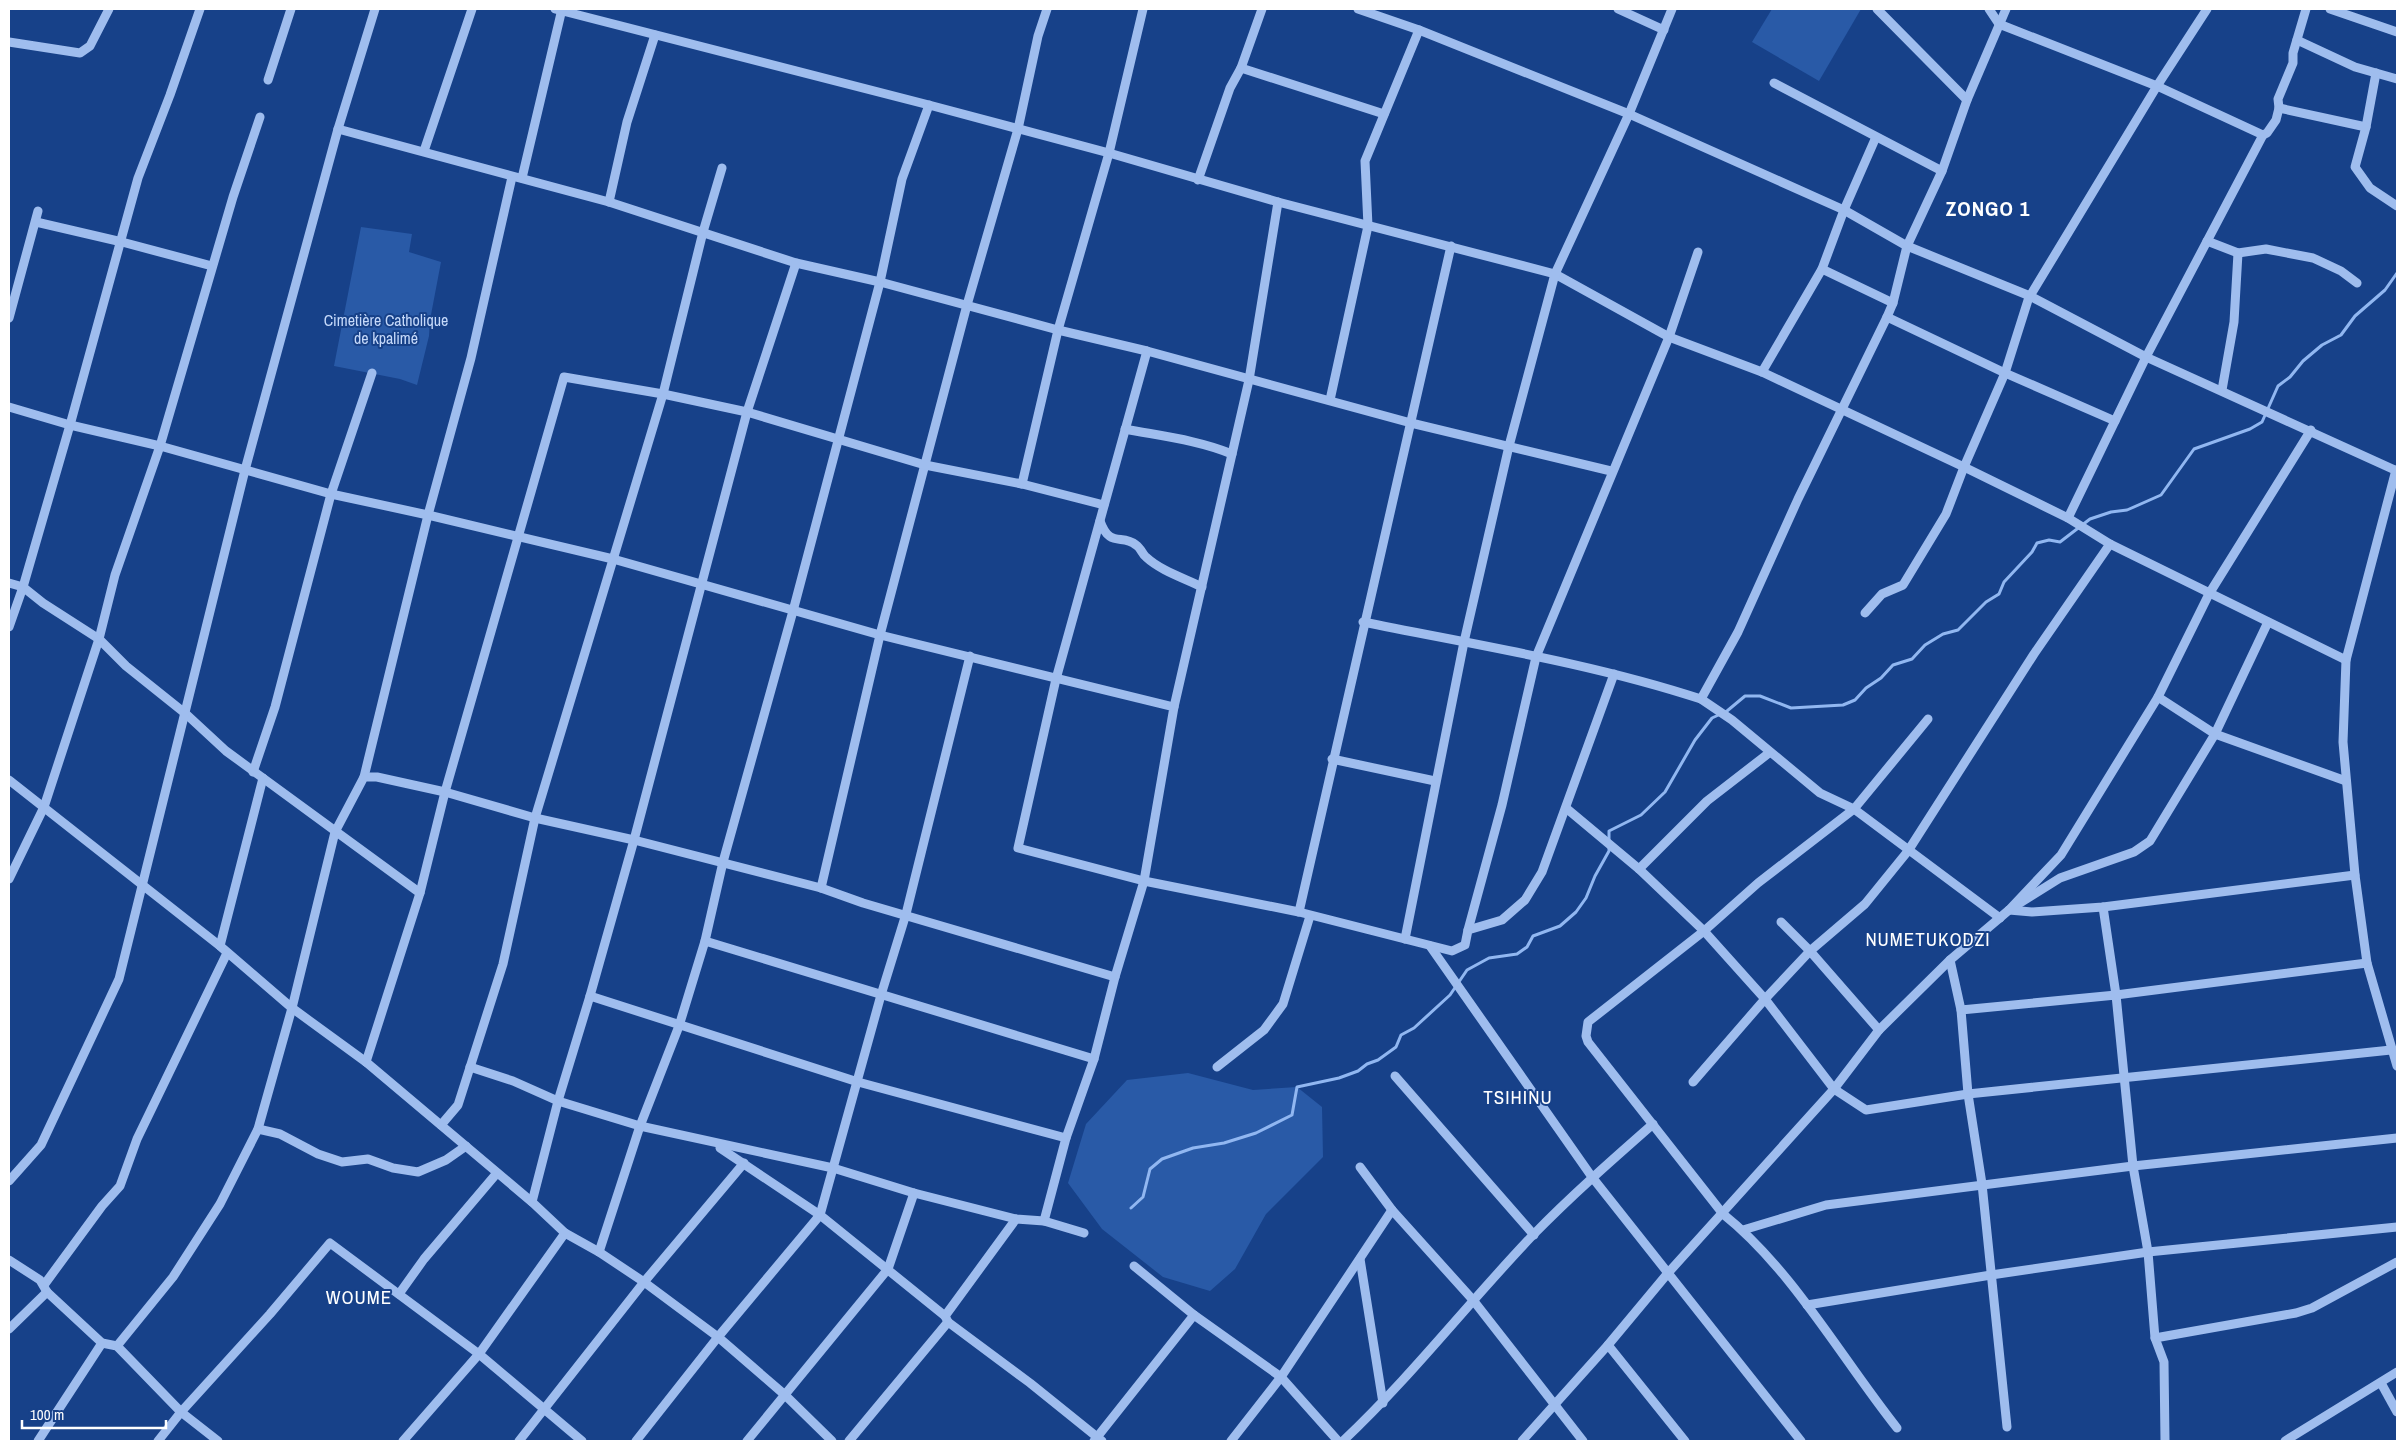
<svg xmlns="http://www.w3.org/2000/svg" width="2406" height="1450" font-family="'Archivo Narrow',sans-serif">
<rect width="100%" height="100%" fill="#174189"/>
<g fill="#295aa7">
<path d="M1772 9H1861L1819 81 1752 42Z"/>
<path d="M361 227 412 234 409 252 441 262 430 320 429 336 417 385 400 379 334 366Z"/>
<path d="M1188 1073 1253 1090 1297 1087 1322 1107 1323 1157 1266 1214 1235 1269 1210 1291 1163 1277 1102 1229 1068 1183 1086 1124 1127 1080Z"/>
</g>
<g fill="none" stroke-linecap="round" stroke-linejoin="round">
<path stroke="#91b7f1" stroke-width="3" d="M1131 1208 1143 1197 1150 1169 1162 1159 1193 1148 1224 1143 1256 1133 1292 1115 1297 1087 1339 1078 1358 1071 1367 1064 1378 1060 1396 1047 1401 1035 1414 1028 1450 995 1467 970 1489 958 1517 954 1527 947 1533 936 1560 926 1576 912 1586 898 1595 876 1609 851V831L1641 815 1665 792 1695 740 1712 718 1727 711 1745 696H1760L1791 708 1843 705 1855 700 1866 688 1881 678 1893 665 1912 659 1925 645 1943 634 1958 630 1986 602 1999 594 2004 582 2032 552 2037 543 2049 540 2060 542 2090 519 2111 512 2127 510 2161 495 2194 449 2250 429 2262 422 2278 386 2290 377 2303 361 2322 345 2341 335 2355 316 2385 290 2397 273"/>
<g stroke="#9fbdee" stroke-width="9">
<path d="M555 9 929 105 1109 153 1278 202 1555 274 1669 337 1762 372 1964 467 2068 518 2110 544 2346 660"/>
<path d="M1358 9 1419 30 1629 114 1844 210 1907 246 2030 296 2146 357 2397 471"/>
<path d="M1618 9 1664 30"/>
<path d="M1877 9 1967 100"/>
<path d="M1989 9 1999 24 2157 86 2263 135"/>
<path d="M2330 9 2397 32"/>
<path d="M2297 40 2355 67 2397 79"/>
<path d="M9 42 80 53 90 46 109 9"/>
<path d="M1241 68 1384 114"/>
<path d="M2376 73 2366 127 2355 167 2370 188 2397 206"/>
<path d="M268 80 291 9"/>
<path d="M1774 83 1942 171"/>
<path d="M2279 108 2366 127"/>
<path d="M338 129 609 202 796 263 880 282 1058 330 1147 351 1411 423 1611 471"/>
<path d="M424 151 472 9"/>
<path d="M522 178 562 9"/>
<path d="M1198 180 1230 88 1241 68 1262 9"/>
<path d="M609 202 627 122 655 35"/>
<path d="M36 222 122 242 212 266"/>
<path d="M2207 241 2238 253 2266 249 2313 258 2341 271 2357 283"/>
<path d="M1822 269 1893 303"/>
<path d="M2030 296 2157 86 2207 9"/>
<path d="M1887 317 2005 373 2115 421"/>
<path d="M9 318 38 211"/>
<path d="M1147 351 1056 679 1018 848 1144 881 1299 912 1452 951 1465 945 1468 930 1502 920 1525 900 1542 872 1614 674"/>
<path d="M1762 372 1822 269 1844 210 1876 137"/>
<path d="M2222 390 2234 322 2238 253"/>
<path d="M1330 400 1368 226 1365 161 1419 30"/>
<path d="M9 407 70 425 160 446 331 494 428 515 613 559 880 635 1174 707 1144 881 1115 977 1094 1059 1066 1138 1044 1221"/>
<path d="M1125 429C1161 436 1198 440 1232 454"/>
<path d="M2396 470 2346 660 2343 742 2355 875 2367 963 2397 1066"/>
<path d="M1022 484 1058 330 1109 153 1143 9"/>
<path d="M2068 518 2146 357 2263 135 2267 133 2276 120 2279 108 2278 99 2293 63V53L2306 9"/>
<path d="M1100 521C1110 549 1122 533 1136 545 1141 548 1142 554 1146 557 1161 571 1184 578 1202 587"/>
<path d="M9 583 23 587 43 603 99 639 126 666 186 714 226 751 420 893 366 1062 532 1202 565 1233 599 1252 644 1282 718 1337 785 1395 832 1441"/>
<path d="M1865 613 1882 594 1903 585 1946 514 1964 467 2005 373 2029 297"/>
<path d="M1363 622C1476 645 1591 663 1701 699L1738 632 1798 499 1887 317 1893 303 1907 246 1942 171 1967 100 2006 9"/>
<path d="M9 627 23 587 70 425 138 178 170 95 200 9"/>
<path d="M2158 697 2215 734 2346 781"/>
<path d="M1701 699 1732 720 1820 793 1854 809 2000 918"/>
<path d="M1174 707 1249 380 1278 202"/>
<path d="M1332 759 1435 781"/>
<path d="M253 772 275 707 331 494 372 373"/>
<path d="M364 777 428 515 471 358 512 177"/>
<path d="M9 780 220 946 292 1008 366 1062"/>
<path d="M1566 808 1639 869 1704 931 1765 999 1834 1089 1866 1110 1968 1094 2391 1050"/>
<path d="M1639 869 1707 801 1769 753"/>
<path d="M9 879 44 807 99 639 115 575 160 446 233 197 260 117"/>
<path d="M821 888 880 635 967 305 1018 129 1038 36 1047 9"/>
<path d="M420 893 445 792 564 377 663 394 747 412 925 465 1022 484 1104 505"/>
<path d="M2020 903 2060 878 2134 852 2150 841 2215 734 2268 622"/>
<path d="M2103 907 2116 995 2133 1166 2148 1252 2155 1338"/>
<path d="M2009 910 2032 912 2103 907 2355 875"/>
<path d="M1299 912 1451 246"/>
<path d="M1781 922 1810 951 1879 1030"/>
<path d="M1468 930 1502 805 1536 657 1669 337 1698 252"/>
<path d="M1405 939 1464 642 1509 446 1555 274 1629 114 1672 9"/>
<path d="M705 941 1094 1059"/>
<path d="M220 946 263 778"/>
<path d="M1430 946 1592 1177 1801 1441"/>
<path d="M1950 960 1961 1010 1968 1094 1982 1184 2007 1427"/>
<path d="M590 996 858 1082 1066 1138"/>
<path d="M1961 1010 2116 995 2367 963"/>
<path d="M470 1067 513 1081 558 1101 640 1126 833 1168 914 1193 1016 1219 1044 1221 1084 1233"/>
<path d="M1217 1067 1264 1030 1283 1004 1310 916"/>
<path d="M1395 1076 1534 1235"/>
<path d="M1693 1082 1765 999 1810 951 1865 904 1908 851 2034 654 2110 544"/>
<path d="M441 1125 458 1105 503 964 535 818 663 394 703 232 722 168"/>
<path d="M258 1129 280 1134 318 1154 342 1162 368 1159 393 1168 418 1172 446 1160 466 1146"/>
<path d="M720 1148 820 1215 945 1316 948 1322 1030 1383 1102 1441"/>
<path d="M1360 1167 1392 1210"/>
<path d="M9 1181 41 1145 119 979 245 470 338 129 375 9"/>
<path d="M532 1202 558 1101 590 996 634 840 747 412 796 263"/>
<path d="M1743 1230 1826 1205 2133 1166 2397 1138"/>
<path d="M599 1252 640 1126 679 1026 705 941 723 862 793 611 880 282 902 179 929 105"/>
<path d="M1360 1259 1383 1403"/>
<path d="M9 1260 40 1280 47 1292 102 1343 117 1346 181 1412 218 1441"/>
<path d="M1134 1266 1194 1315 1281 1377 1338 1441"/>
<path d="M44 1285 102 1206 120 1186 137 1139 227 953"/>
<path d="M399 1294 424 1259 497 1173"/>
<path d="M1807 1305 1991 1275 2148 1252 2397 1227"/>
<path d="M945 1316 1016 1219"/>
<path d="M9 1329 47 1292"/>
<path d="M1608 1345 1685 1441"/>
<path d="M117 1346 173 1277 220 1204 258 1129 292 1008 335 832 364 777H377L445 792 535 818 634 840 821 888 863 903 1115 977"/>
<path d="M2381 1383 2397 1412"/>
<path d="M1897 1428C1842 1359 1792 1269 1723 1214L1588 1042 1586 1036 1588 1022 1704 931 1758 883 1854 809 1928 719"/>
<path d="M38 1441 102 1343"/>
<path d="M158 1441 181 1412 270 1314 330 1243 479 1354 582 1441"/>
<path d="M403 1441 479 1354 565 1233"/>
<path d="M519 1441 644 1282 744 1163"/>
<path d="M636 1441 718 1337 820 1215 881 995 906 914 970 656"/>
<path d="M747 1441 888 1269 914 1193"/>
<path d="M849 1441 948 1322"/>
<path d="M1094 1441 1194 1315"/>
<path d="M1231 1441 1281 1377 1392 1210 1473 1300 1583 1441"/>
<path d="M1343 1441C1411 1377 1468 1303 1533 1235 1571 1196 1612 1160 1653 1124"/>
<path d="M1522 1441 1608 1345 1668 1273 1834 1089 1879 1030 1950 960 2009 910 2061 855 2158 697 2209 594 2311 430"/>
<path d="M2165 1441 2164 1362 2155 1338 2296 1313 2312 1308 2397 1262"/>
<path d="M2285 1441 2397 1372"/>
</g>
</g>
<g text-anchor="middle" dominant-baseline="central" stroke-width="4" stroke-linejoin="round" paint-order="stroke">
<g font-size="16" fill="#c5d9fa" stroke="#174189">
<text x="386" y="320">Cimetière Catholique<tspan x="386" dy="18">de kpalimé</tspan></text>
</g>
<g font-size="19" letter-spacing="1" fill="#fff" stroke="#174189">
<text x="1928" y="939">NUMETUKODZI</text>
<text x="1518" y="1097">TSIHINU</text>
<text x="359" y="1297">WOUME</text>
</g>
<g font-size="21" font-weight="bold" letter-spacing="1" fill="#fff" stroke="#174189">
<text x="1988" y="208">ZONGO 1</text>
</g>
</g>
<rect width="2406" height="1450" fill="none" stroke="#ffffff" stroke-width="20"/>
<path d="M22 1420v8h144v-8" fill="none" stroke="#ffffff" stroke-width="2.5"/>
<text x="30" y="1420" font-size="15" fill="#ffffff" stroke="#174189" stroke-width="4" paint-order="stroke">100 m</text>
</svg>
